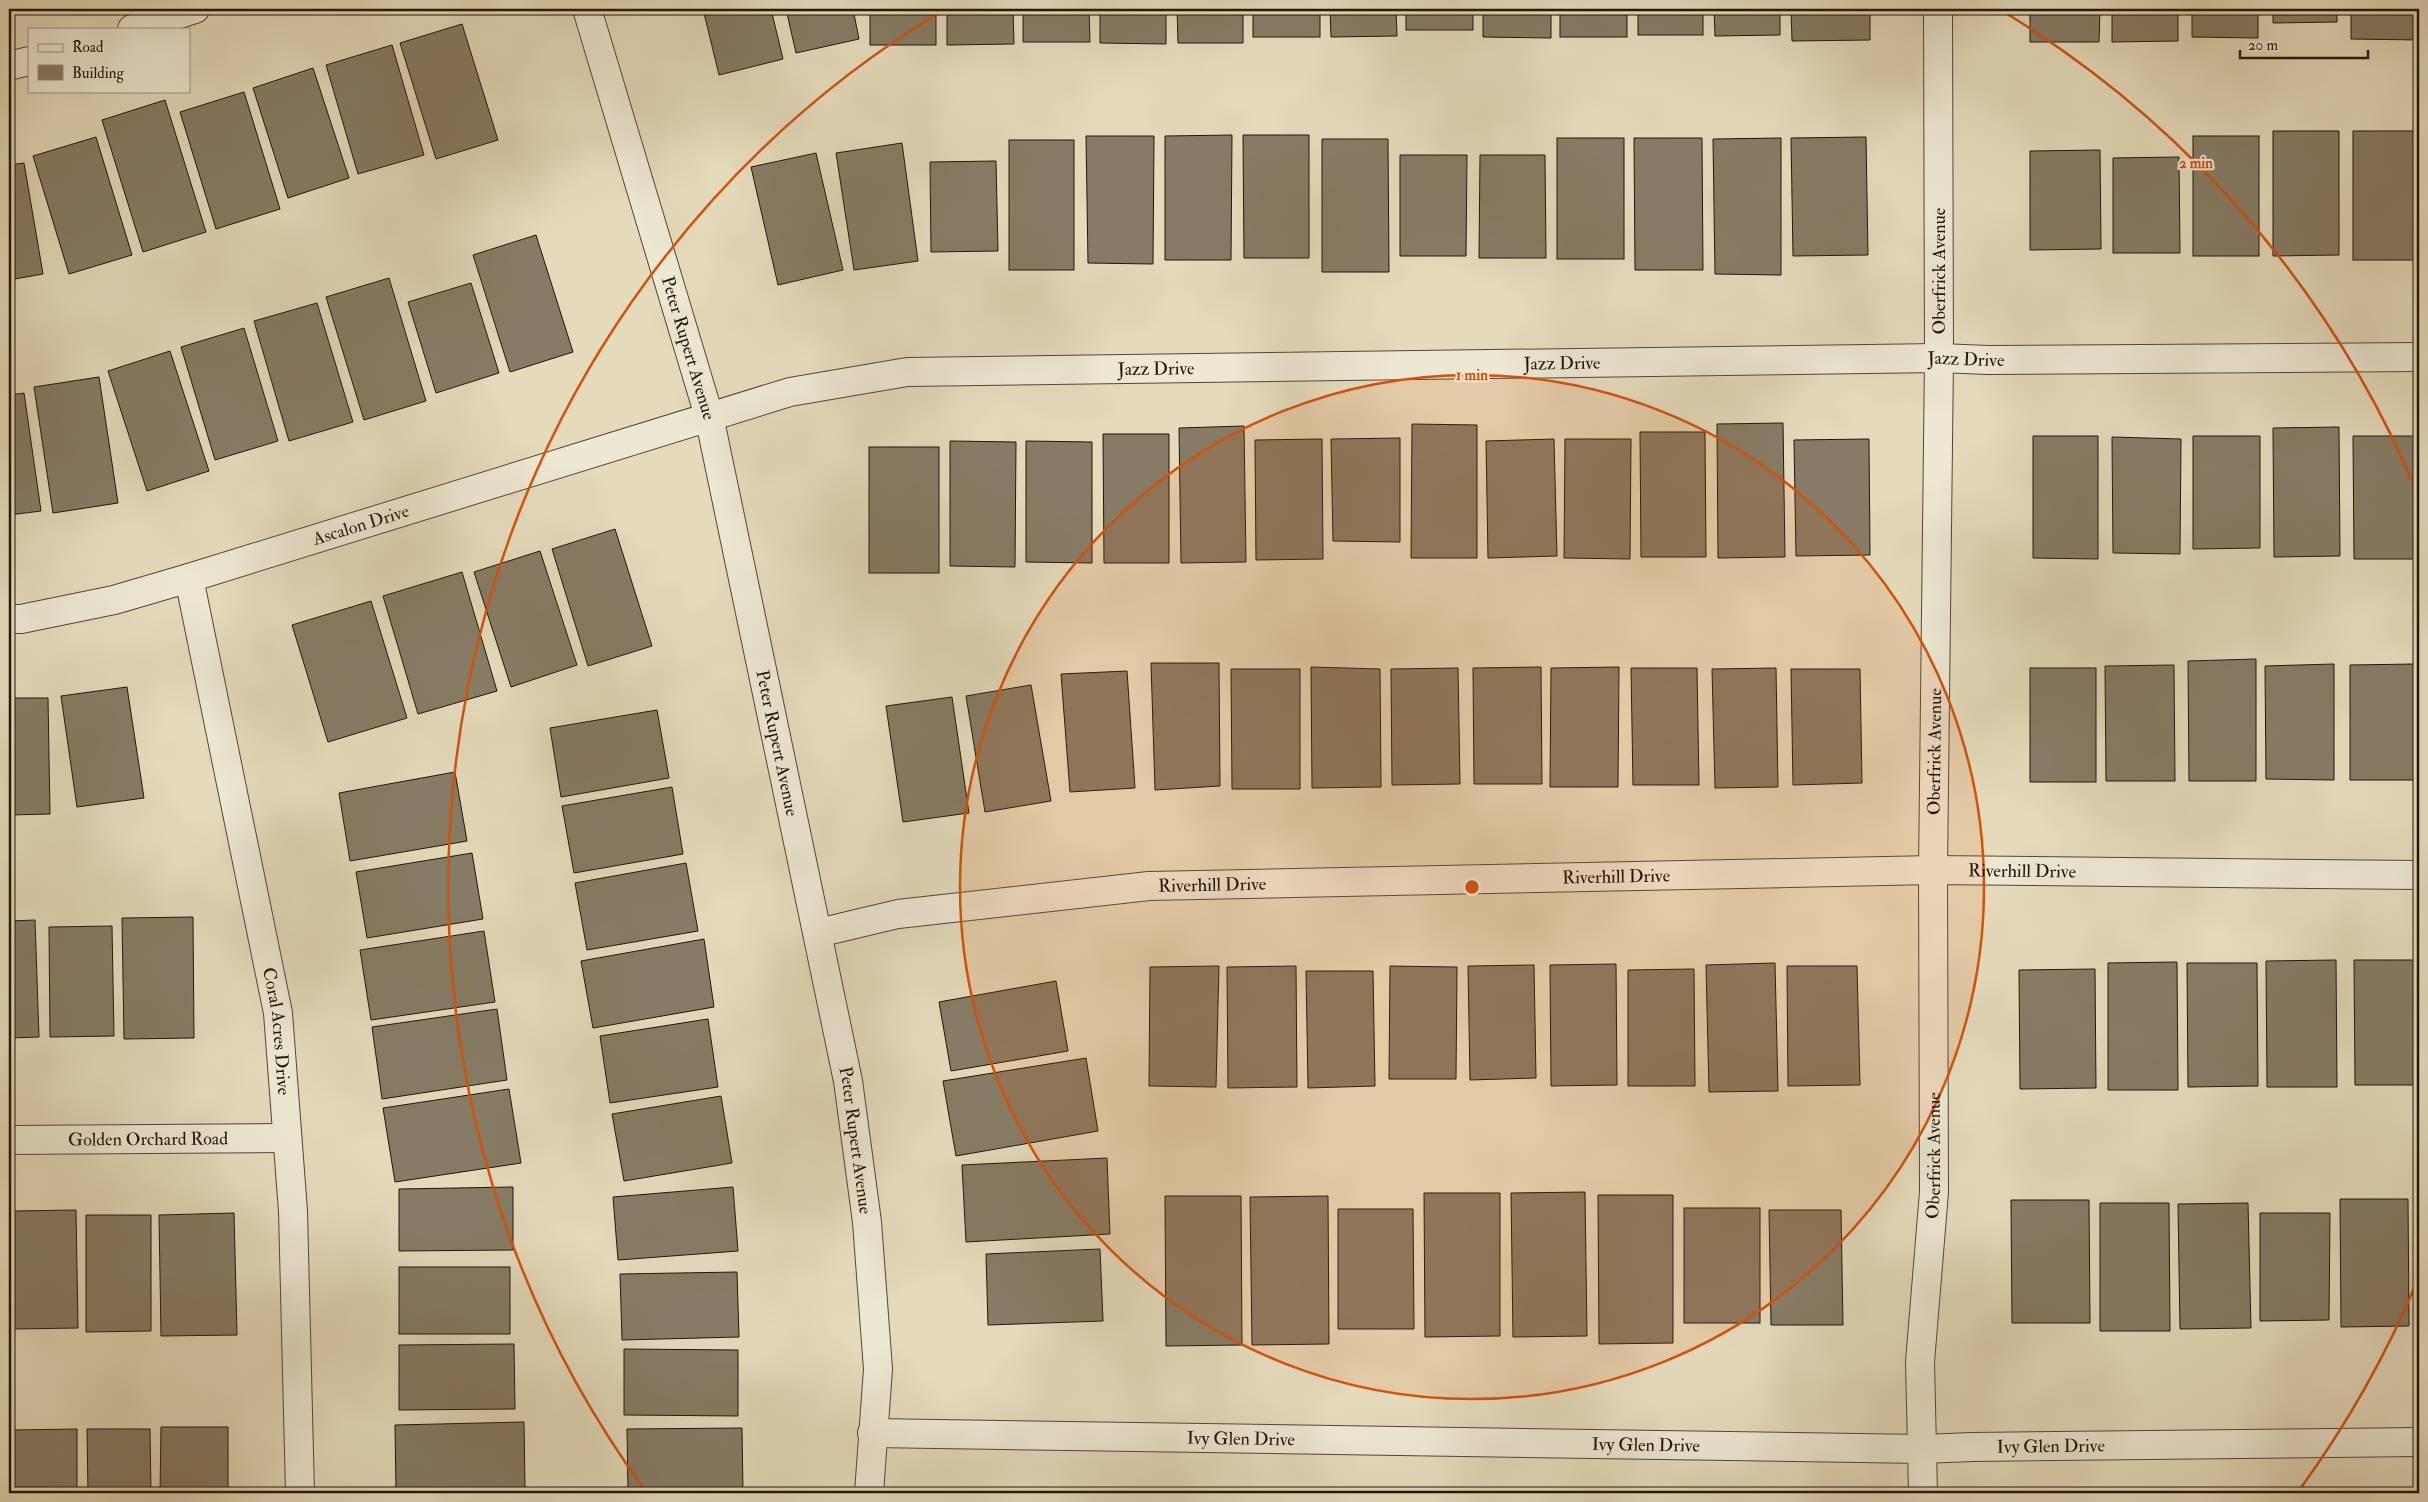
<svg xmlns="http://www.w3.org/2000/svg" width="2428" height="1502" font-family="'IM FELL Double Pica',serif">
<rect width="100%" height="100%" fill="#e4dbbb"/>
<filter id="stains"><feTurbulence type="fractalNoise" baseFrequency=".004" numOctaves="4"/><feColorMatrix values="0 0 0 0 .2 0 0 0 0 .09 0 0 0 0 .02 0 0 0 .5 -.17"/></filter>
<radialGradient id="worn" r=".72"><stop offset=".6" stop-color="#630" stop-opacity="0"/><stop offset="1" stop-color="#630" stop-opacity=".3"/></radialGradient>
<g fill="#867c66" stroke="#21150a">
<path d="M703 9H771L783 59 719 75Z"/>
<path d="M786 9H853L859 39 796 53Z"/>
<rect x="870" y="9" width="66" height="36"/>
<path d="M947 9H1013L1014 44 947 45Z"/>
<path d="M1023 9H1089L1090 42H1023Z"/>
<path d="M1100 9H1166V44L1100 43Z"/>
<path d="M1177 9H1243V43H1178Z"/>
<rect x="1253" y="9" width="67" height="28"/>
<path d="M1330 9H1396L1397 36 1331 37Z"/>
<rect x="1406" y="9" width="67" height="21"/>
<path d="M1483 9H1551V38L1483 37Z"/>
<rect x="1560" y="9" width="67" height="28"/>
<rect x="1638" y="9" width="65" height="26"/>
<path d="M1714 9H1780V35L1715 36Z"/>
<path d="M1791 9H1870V40L1792 41Z"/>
<path d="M2030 9H2100L2099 42H2030Z"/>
<path d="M2112 9H2178V41L2112 42Z"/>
<path d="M2192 9H2258V38L2192 37Z"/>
<path d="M2273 9H2337V22L2273 23Z"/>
<path d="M2351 9H2418V40L2351 39Z"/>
<path d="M462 24 498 140 436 159 400 43Z"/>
<path d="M392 45 424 155 358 174 326 65Z"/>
<path d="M313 68 349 178 288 198 253 88Z"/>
<path d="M244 92 280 209 216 229 180 112Z"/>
<path d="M165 100 206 232 143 252 102 120Z"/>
<path d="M2273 131H2339V255L2273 256Z"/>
<rect x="2353" y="131" width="66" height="129"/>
<path d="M1232 135 1231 260H1165V136Z"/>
<path d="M1243 135H1309V258H1244Z"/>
<path d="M1086 136H1154L1153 264 1088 263Z"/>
<rect x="2193" y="136" width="66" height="120"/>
<path d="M96 137 132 255 69 274 33 156Z"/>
<path d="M1866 137 1868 255 1793 256 1791 138Z"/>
<rect x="1557" y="138" width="67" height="121"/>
<path d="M1634 138H1702L1703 270H1635Z"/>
<path d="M1781 138V275L1715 274 1713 139Z"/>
<path d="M1322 139H1388L1389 272H1322Z"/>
<rect x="1009" y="140" width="65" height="130"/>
<path d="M902 143 918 261 854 270 836 153Z"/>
<path d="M2100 150 2101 249 2030 250V151Z"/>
<path d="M816 153 843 270 778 285 751 167Z"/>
<path d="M1400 155H1467L1466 256H1400Z"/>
<path d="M1480 155H1545L1546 258H1479Z"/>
<path d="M2179 157 2180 253H2113V158Z"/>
<path d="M996 161 998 251 931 252 930 162Z"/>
<path d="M24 163 43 274 9 280V165Z"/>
<path d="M536 235 573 352 510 372 473 255Z"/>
<path d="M389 278 426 401 364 420 326 297Z"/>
<path d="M471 283 499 373 436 393 408 302Z"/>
<path d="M317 303 353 422 289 441 254 321Z"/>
<path d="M244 328 278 441 215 460 181 347Z"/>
<path d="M170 351 209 471 147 491 108 371Z"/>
<path d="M99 377 118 503 53 513 34 387Z"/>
<path d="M24 393 41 511 9 515V395Z"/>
<path d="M1783 423 1785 557 1718 558 1717 424Z"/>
<path d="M1412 424 1477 425V558H1411Z"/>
<path d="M1244 426 1246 562 1181 563 1179 428Z"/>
<path d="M2339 427 2340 556 2274 557 2273 428Z"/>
<path d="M1640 432H1705L1706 557H1641Z"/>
<path d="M1103 434H1169V563H1104Z"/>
<path d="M2033 436H2098V559L2033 558Z"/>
<path d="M2193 436H2260V548L2193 549Z"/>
<path d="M2353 436H2419V559H2354Z"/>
<path d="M2112 437 2181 439 2180 554 2113 553Z"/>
<path d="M1400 438V542L1333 541 1331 439Z"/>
<path d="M1322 439 1323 559 1256 560 1255 440Z"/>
<path d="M1554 439 1557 556 1488 558 1486 441Z"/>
<path d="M1565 439H1631L1630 559 1564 558Z"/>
<path d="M1869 439 1870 555 1796 556 1794 440Z"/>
<path d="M950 441 1016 442 1015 567 950 566Z"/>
<path d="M1026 441 1092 442V563L1026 562Z"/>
<rect x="869" y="447" width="70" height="126"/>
<path d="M615 529 652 646 588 666 552 549Z"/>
<path d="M540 551 577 665 511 687 474 572Z"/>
<path d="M462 572 497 691 418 714 383 596Z"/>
<path d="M371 601 407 718 328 742 292 625Z"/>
<path d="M2256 659V781H2189L2188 661Z"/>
<path d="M1151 663H1219L1220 786 1155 790Z"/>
<path d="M2334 664V780L2266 779 2265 666Z"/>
<path d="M2414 664V780H2350V665Z"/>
<path d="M2174 665 2175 781H2106L2105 666Z"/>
<path d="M1311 667 1380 669 1381 787 1312 788Z"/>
<path d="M1541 667 1542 784H1474L1473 668Z"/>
<path d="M1619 667 1618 787H1550L1551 668Z"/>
<path d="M1458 668 1460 784 1392 785 1391 669Z"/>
<path d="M1631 668H1697L1699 785H1633Z"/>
<path d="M1776 668 1778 787 1715 788 1712 669Z"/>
<rect x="2030" y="668" width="66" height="114"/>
<path d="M1231 669H1300V789H1232Z"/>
<path d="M1791 669H1860L1862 783 1793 785Z"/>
<path d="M1127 671 1135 788 1070 792 1061 674Z"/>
<path d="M1031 685 1051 801 985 812 966 696Z"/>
<path d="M127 687 144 798 77 807 61 696Z"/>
<path d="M952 697 969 813 903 822 886 706Z"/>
<path d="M9 698H48L50 814 9 815Z"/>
<path d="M657 710 669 778 561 797 550 728Z"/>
<path d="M455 772 467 841 350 861 339 793Z"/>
<path d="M672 787 683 854 574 873 562 806Z"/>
<path d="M472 853 483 919 367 938 356 872Z"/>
<path d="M686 863 698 931 587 950 575 883Z"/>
<path d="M193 917 194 1038 124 1039 122 918Z"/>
<path d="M35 920 39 1037 9 1038V921Z"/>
<path d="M112 926 114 1036 50 1037 49 927Z"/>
<path d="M484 931 495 1002 371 1020 360 950Z"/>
<path d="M704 939 714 1007 593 1028 581 961Z"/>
<path d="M2336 960 2337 1087H2267L2266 961Z"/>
<path d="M2354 960H2414L2416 1085H2355Z"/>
<path d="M2177 962 2178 1090H2108V963Z"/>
<path d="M1775 963 1778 1091 1709 1092 1706 965Z"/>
<path d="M2187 963H2257L2258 1086 2188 1087Z"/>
<path d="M1616 964 1617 1085 1551 1086 1550 965Z"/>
<path d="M1534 965 1536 1078 1470 1080 1468 966Z"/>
<path d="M1219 966 1216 1087 1149 1086 1150 967Z"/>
<path d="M1296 966 1297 1087 1228 1088 1227 967Z"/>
<path d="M1390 966 1457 967 1456 1079H1389Z"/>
<path d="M1787 966H1857L1860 1085 1788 1086Z"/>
<path d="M1694 969 1695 1086H1628V970Z"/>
<path d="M2095 969 2096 1088 2020 1089 2019 970Z"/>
<path d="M1306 971H1373L1375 1086 1308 1088Z"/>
<path d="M1056 981 1068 1051 951 1071 939 1002Z"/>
<path d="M497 1009 507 1080 382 1099 372 1027Z"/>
<path d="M708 1019 718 1087 610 1103 600 1036Z"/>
<path d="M1086 1058 1098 1131 956 1156 943 1081Z"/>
<path d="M509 1089 521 1163 395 1182 383 1108Z"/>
<path d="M721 1096 732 1163 624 1181 612 1114Z"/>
<path d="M1107 1158 1110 1234 966 1242 962 1165Z"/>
<path d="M513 1187V1250L399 1251V1189Z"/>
<path d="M733 1187 738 1251 618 1260 613 1197Z"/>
<path d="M1585 1192 1587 1336 1513 1337 1511 1193Z"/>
<path d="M1424 1193H1500V1336L1425 1337Z"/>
<path d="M1598 1195H1673V1343L1599 1344Z"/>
<path d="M1165 1196H1241L1242 1345 1166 1346Z"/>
<path d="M1328 1196 1329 1344 1252 1345 1250 1197Z"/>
<path d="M2340 1199H2408L2409 1326 2341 1327Z"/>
<path d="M2011 1200H2089L2090 1323H2012Z"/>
<path d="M2100 1203H2169L2170 1331H2100Z"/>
<path d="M2248 1203 2251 1328 2180 1329 2178 1204Z"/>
<rect x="1684" y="1208" width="76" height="115"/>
<path d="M1338 1209H1413L1414 1329H1338Z"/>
<path d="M76 1210 78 1328 14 1329 13 1211Z"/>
<path d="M1769 1210H1841L1843 1325H1771Z"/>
<path d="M234 1213 237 1335 161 1336 159 1215Z"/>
<path d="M2260 1213H2330L2329 1320 2260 1321Z"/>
<path d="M86 1215H151V1331L86 1332Z"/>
<path d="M1100 1249 1103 1321 988 1325 986 1254Z"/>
<rect x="399" y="1267" width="111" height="67"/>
<path d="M737 1272 739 1337 622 1340 620 1274Z"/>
<path d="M514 1344 515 1409 399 1410V1345Z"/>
<path d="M624 1349 738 1350V1416L624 1415Z"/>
<path d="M524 1422 525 1490 396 1492 395 1425Z"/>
<path d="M161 1427H228V1493H160Z"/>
<path d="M742 1428 743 1493H628L627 1429Z"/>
<path d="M77 1429V1493H13V1430Z"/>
<path d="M87 1429H150L151 1493H88Z"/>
</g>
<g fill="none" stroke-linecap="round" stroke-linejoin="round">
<defs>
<g id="minor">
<path d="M132 29 195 9"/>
<path d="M9 66 29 61"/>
<path id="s1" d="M189 578 278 1013 293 1211 300 1493"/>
<path id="s2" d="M9 619H21L114 600 189 578 790 392 907 372 1939 358 1988 360 2419 357"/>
<path id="s3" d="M818 933 898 914 1149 886 1933 870 2419 875"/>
<path id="s4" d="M9 1140 287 1138"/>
<path id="s5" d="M872 1433 1923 1449 1972 1447 2419 1442"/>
<path id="s6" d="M1923 1493 1920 1362 1934 1192 1933 870 1939 358 1938 9"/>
</g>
<g id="tertiary">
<path id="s7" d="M587 9 709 416 848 1081 867 1222 878 1369 869 1493"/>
</g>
</defs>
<use href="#minor" stroke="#524636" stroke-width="30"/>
<use href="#tertiary" stroke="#524636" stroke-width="30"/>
<use href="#minor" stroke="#ede8d3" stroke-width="28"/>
<use href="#tertiary" stroke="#ede8d3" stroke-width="28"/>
</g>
<circle cx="1472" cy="887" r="512" fill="#d4520c" fill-opacity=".12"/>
<g fill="none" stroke="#d4520c" stroke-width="2.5">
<circle cx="1472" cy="887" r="512"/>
<path d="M2418 1279A1024 1024 0 0 1 2300 1489M644 1489A1024 1024 0 0 1 945 9M1999 9A1024 1024 0 0 1 2418 495"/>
</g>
<g text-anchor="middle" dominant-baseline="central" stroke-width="4" stroke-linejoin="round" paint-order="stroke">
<g font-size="18" fill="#21150a" stroke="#ede8d3">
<text transform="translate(1939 271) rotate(-90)">Oberfrick Avenue</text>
<text stroke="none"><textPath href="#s7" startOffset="354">Peter Rupert Avenue</textPath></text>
<text stroke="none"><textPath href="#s2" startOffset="1992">Jazz Drive</textPath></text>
<text stroke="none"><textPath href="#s2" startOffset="1588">Jazz Drive</textPath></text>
<text stroke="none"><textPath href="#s2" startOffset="1182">Jazz Drive</textPath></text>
<text stroke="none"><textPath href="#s2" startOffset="365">Ascalon Drive</textPath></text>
<text stroke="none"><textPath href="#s7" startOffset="759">Peter Rupert Avenue</textPath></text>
<text stroke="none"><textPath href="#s6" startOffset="742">Oberfrick Avenue</textPath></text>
<text stroke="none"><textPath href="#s3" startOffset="1208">Riverhill Drive</textPath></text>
<text stroke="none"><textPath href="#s3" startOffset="802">Riverhill Drive</textPath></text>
<text stroke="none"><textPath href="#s3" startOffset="398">Riverhill Drive</textPath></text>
<text stroke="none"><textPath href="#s1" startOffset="462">Coral Acres Drive</textPath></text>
<text stroke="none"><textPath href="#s4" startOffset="139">Golden Orchard Road</textPath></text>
<text stroke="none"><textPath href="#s7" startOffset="1164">Peter Rupert Avenue</textPath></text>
<text stroke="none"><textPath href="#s6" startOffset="338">Oberfrick Avenue</textPath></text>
<text stroke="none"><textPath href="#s5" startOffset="369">Ivy Glen Drive</textPath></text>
<text stroke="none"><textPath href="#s5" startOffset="774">Ivy Glen Drive</textPath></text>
<text stroke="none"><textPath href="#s5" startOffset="1179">Ivy Glen Drive</textPath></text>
</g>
</g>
<circle cx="1472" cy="887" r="8" fill="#d4520c" stroke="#ede8d3" stroke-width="2.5"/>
<g font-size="15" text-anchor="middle" font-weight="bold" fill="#d4520c" stroke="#ede8d3" stroke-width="4" stroke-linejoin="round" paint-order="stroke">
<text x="2196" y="168">2 min</text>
<text x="1472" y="380">1 min</text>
</g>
<rect width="2428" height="1502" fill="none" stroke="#e4dbbb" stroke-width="30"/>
<rect x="10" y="10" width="2408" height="1482" fill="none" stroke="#21150a" stroke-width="2.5"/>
<rect x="15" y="15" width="2398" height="1472" fill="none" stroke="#21150a"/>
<rect x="28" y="28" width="162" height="65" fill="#ede8d3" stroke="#9b9483"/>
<rect x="38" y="44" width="25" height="8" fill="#ede8d3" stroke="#9b9483"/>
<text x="72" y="52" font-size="15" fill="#21150a">Road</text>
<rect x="38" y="65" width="25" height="15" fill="#867c66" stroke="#9b9483"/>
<text x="72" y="78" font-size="15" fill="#21150a">Building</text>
<path d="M2240 50v8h128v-8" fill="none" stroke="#21150a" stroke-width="2.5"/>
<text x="2248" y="50" font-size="15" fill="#21150a" stroke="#ede8d3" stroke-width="4" paint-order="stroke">20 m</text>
<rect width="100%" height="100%" filter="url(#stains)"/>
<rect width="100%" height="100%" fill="url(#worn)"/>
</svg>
